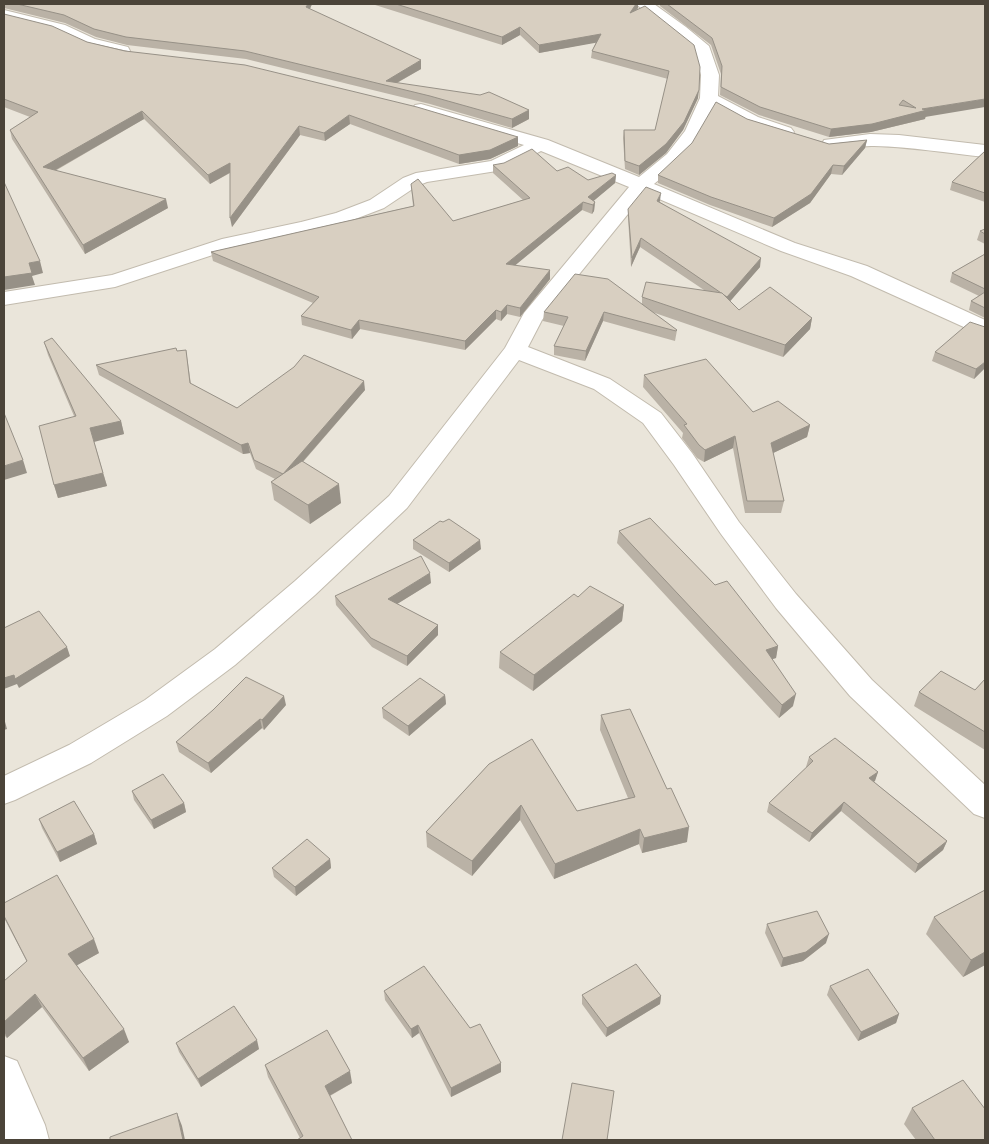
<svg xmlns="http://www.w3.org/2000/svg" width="989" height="1144" font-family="Signika,sans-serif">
<rect width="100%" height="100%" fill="#f6f3ec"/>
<rect fill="#eae5da" x="4" y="4" width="981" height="1136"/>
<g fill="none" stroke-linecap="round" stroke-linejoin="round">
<defs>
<g id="minor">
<path d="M636 4H654L686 27 709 46 719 75 718 96 758 117 791 128 794 132 791 136C770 141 732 118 714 108 698 143 684 159 654 184L795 243 867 266 985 320V335L977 333 851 276 781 251 645 193 542 320 528 347 610 379 661 413 692 453 739 522 796 594 872 680 985 785V818L974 814 850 696 776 608 721 534 674 465 643 423 594 389 519 360 407 508 315 595 235 665 167 716 91 763 15 800 4 804V776L69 745 145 700 215 649 295 581 389 496 505 348 524 313 629 187 541 151 503 170 427 182 417 186 384 208 350 221 303 234 234 248 115 287 4 305V292L112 275 222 239 301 222 336 213 370 200 403 178 416 173 491 161 524 145 415 113 412 109 415 105 421 104 548 140 639 177 667 154 685 131 700 98 701 75 695 52Z"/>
<path d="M4 10 65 25 95 39 128 47 130 51 128 55 122 56 83 46 54 32 4 20Z"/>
<path d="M870 134 899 135 985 145V157C948 153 911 147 874 146 858 145 840 152 824 148L822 144 824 140Z"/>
<path d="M4 1056 17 1061 45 1125 49 1140H4Z"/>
</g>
</defs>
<use href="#minor" stroke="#c2bbae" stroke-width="2"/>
<use href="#minor" fill="#fff" fill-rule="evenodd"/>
</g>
<g fill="#bab2a6">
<path d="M4 4H312L310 9 421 69 397 83 529 119 512 128 430 104 246 59 127 45 96 37 65 23 4 8V9Z"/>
<path d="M372 4H638V8L636 10 698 98 683 130 666 153 639 175 625 169 623 138 624 130H655L668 79 591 58 592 51 596 42 539 53 520 35 502 45Z"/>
<path d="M660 4H985L925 119 871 132 829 137 759 115 720 95 721 74 711 45 660 6Z"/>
<path d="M4 14 87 42 518 137V146L490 159 459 164 350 124 325 141 300 135 232 227 230 173 210 184 144 119 55 171 168 208 85 254 12 139 10 130 30 117 4 107Z"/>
<path d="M747 119 829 144 867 140 865 148 842 175 831 174 810 203 772 227 710 205 658 183V175Z"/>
<path d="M985 151V202L950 190 952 182Z"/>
<path d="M493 165 557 171 588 180 616 175 615 183 593 201 595 202 594 211 592 214 582 210 515 265 550 279 520 317 507 314 501 321 496 319 465 350 360 329 352 339 302 325 301 316 313 303 213 261 211 252 413 206 411 184 453 221 523 200 493 173Z"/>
<path d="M660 202 760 267 730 301 739 310 812 318 810 329 783 357 652 312 677 330 675 341 603 321 585 361 554 355V346L564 326 543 321 544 312 642 304V297L704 290 640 247 631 267 628 217V209Z"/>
<path d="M985 229V244L977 240 980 231Z"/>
<path d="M985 254V318L969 310 971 301 979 296 950 282 952 273Z"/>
<path d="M44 342 121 421 124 434 94 441 107 486 58 498 54 485 74 416 48 355Z"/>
<path d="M186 350 191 384 237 408 365 390 303 462 341 503 310 524 274 500 271 482 275 479 256 469 250 453 243 454 99 375 96 365Z"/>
<path d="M935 352 985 368 974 379 932 361Z"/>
<path d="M644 375 753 412 810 425 807 437 773 453 784 501 781 513H745L733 448 704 462 697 458 682 438 683 433 643 387Z"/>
<path d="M443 522 481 549 449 572 413 549V540Z"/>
<path d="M619 531 715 585 778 646 776 658 772 659 793 706 779 718 617 543Z"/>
<path d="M431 583 397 604 438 625V635L407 666 372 647 336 605 335 596Z"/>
<path d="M624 605 622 621 533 691 499 668 500 652Z"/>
<path d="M985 679V750L914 706 919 692 975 690Z"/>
<path d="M445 695 446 704 409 736 383 718 382 708Z"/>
<path d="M286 705 264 730 262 728 211 773 179 752 176 742Z"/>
<path d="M601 715 687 842 642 853 639 844 554 879 520 820 472 876 427 847 426 832 489 764 577 811 628 798 600 730Z"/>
<path d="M809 757 878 772 874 782 947 841 943 850 915 873 841 811 809 842 767 812 769 803 807 767H806Z"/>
<path d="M132 791 184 803 186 812 154 829 134 800Z"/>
<path d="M39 819 94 834 97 844 60 862 42 828Z"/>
<path d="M330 859 331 868 296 896 274 877 272 868Z"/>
<path d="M985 890V965L963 977 926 934 934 917Z"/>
<path d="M4 903 99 953 77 965 129 1042 89 1071 42 1007 7 1038 4 1035V981L27 962 4 918Z"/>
<path d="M767 924 826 943 803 961 781 967 765 933Z"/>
<path d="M830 986 899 1014 896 1023 858 1041 827 995Z"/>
<path d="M384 991 501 1072 451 1097 419 1033 412 1038 385 1000Z"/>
<path d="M582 995 661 996 660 1004 606 1037 582 1004Z"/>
<path d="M176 1043 259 1049 201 1087 179 1052Z"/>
<path d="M265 1065 352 1083 330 1096 352 1140 300 1138 268 1077Z"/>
<path d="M912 1108 985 1140H916L904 1124Z"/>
</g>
<g fill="#979187">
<path d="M308 4H312L307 15 306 7Z"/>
<path d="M636 4H638V8L629 20 630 13Z"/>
<path d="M520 27V35L502 45V37Z"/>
<path d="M601 34 600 42 539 53V45Z"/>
<path d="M421 60V69L391 86 386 81Z"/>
<path d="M699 90 698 98 683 130 666 153 639 175V166Z"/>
<path d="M985 99V107L925 117V119L871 132 829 137 831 129 922 109Z"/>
<path d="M529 110V119L512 128V119Z"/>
<path d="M142 111 144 119 45 176 43 167Z"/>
<path d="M349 115 350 124 325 141 324 133Z"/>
<path d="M299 126 300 135 232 227 230 218Z"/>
<path d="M518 137V146L490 159 459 164V155Z"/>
<path d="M867 140 865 148 842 175 844 166Z"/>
<path d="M230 163 231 172 210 184 208 175Z"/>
<path d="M833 165 831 174 810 203 772 227 774 218Z"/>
<path d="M616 175 615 183 590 204 588 197Z"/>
<path d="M661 193 660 201 656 209 657 201Z"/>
<path d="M166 199 168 208 85 254 83 245Z"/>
<path d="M583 202 582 210 506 273V264Z"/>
<path d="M595 202 594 211 592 214 593 205Z"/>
<path d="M641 238 640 247 631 267 632 258Z"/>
<path d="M761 258 760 267 726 306 727 297Z"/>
<path d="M40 261 43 273 32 276 35 285 4 290V277L29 263Z"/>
<path d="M550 270V279L520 317V308Z"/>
<path d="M507 305V314L501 321V312Z"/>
<path d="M496 310V319L465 350V341Z"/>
<path d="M604 312 603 321 585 361 586 351Z"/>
<path d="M812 318 810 329 783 357 785 345Z"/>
<path d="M359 320 360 329 352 339 351 330Z"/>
<path d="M985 362V368L974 379 976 369Z"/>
<path d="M364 381 365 390 284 483 283 474Z"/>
<path d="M121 421 124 434 94 442 90 428Z"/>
<path d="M810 425 807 437 769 455 771 443Z"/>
<path d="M735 436 733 448 704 462 705 450Z"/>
<path d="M248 443 250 453 243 454 241 445Z"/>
<path d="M23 460 27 473 4 480V466Z"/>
<path d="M103 473 107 486 58 498 54 485Z"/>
<path d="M339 484 341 503 310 524 308 505Z"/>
<path d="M480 540 481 549 449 572V563Z"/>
<path d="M430 573 431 583 389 609 388 599Z"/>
<path d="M624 605 622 621 533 691 534 675Z"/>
<path d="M438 625V635L407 666V656Z"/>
<path d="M778 646 776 658 763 662 766 650Z"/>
<path d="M67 647 70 656 19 688 17 684 4 689V678Z"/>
<path d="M796 694 793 706 779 718 782 705Z"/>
<path d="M445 695 446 704 409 736 408 726Z"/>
<path d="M284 696 286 705 264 730 262 720Z"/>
<path d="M4 718 7 729 4 730Z"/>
<path d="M260 719 262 728 211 773 208 763Z"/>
<path d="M878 772 875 781 866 787 869 778Z"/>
<path d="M844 802 841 811 809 842 812 833Z"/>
<path d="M184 803 186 812 154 829 151 820Z"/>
<path d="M521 805 520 820 472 876V861Z"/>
<path d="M689 827 687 842 642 853 644 838Z"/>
<path d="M640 829 639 844 554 879 555 864Z"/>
<path d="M94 834 97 844 60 862 57 852Z"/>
<path d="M947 841 943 850 915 873 918 864Z"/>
<path d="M330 859 331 868 296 896 295 887Z"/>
<path d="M829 934 826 943 803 961 781 967 783 958Z"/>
<path d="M94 939 99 953 74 967 68 954Z"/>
<path d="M985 952V965L963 977 971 960Z"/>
<path d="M35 994 42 1007 7 1038 4 1031V1022Z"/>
<path d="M661 996 660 1004 606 1037 607 1028Z"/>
<path d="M899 1014 896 1023 858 1041 861 1032Z"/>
<path d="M418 1025 419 1033 412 1038 411 1029Z"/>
<path d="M124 1029 129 1042 89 1071 83 1058Z"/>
<path d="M257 1040 259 1049 201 1087 198 1079Z"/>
<path d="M501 1063V1072L451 1097V1088Z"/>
<path d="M350 1071 352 1083 327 1097 325 1086Z"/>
<path d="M177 1113 182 1126 185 1140H183Z"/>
</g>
<g fill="#d8cfc1" stroke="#979187" fill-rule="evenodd">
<path d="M17 4H308L306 7 421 60 386 81 480 95 489 92 529 110 512 119 430 96 245 51 126 37 94 29 64 15Z"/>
<path d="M396 4H636L630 13 645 6 694 45 700 67 699 90 684 122 666 144 639 166 625 161 624 130H655L669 71 592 51 601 34 539 45 520 27 502 37Z"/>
<path d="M667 4H985V99L922 109 927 110 872 124 831 129 760 107 721 87 722 66 712 38ZM903 100 916 108 899 105Z"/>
<path d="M4 14 52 26 87 42 125 51 245 65 417 107 518 137 490 150 459 155 349 115 324 133 299 126 230 218V163L208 175 142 111 43 167 166 199 83 245 10 130 38 112 4 99Z"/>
<path d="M716 102 747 119 829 144 867 140 844 166 833 165 811 194 774 218 711 197 658 175 692 143Z"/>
<path d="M532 149 557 171 568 167 588 180 612 173 616 175 588 197 595 202 593 205 583 202 506 264 550 270 520 308 507 305 501 312 496 310 465 341 359 320 351 330 301 316 319 297 211 252 414 206 411 184 418 179 453 221 530 198 493 165 504 163Z"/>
<path d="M985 151V193L952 182Z"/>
<path d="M4 182 40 261 29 263 32 273 4 277Z"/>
<path d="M646 187 661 193 657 201 761 258 727 297 641 238 632 258 628 209Z"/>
<path d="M985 229V234L980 231Z"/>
<path d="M985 254V289L952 273Z"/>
<path d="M575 274 608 279 677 330 676 331 604 312 586 351 554 346 568 317 544 312Z"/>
<path d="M646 282 722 293 739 310 770 287 812 318 785 345 642 297Z"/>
<path d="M985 292V308L971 301Z"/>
<path d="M970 322 985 327V362L976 369 935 352Z"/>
<path d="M52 338 121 421 90 428 103 473 54 485 39 426 76 416 44 342Z"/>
<path d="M176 348 177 351 186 350 190 383 237 408 294 367 304 355 364 381 283 474 254 460 248 443 241 445 96 365Z"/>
<path d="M706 359 753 412 778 401 810 425 771 443 784 501H747L735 436 705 450 699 445 684 425 687 424 644 375Z"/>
<path d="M4 413 23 460 4 466Z"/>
<path d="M302 461 339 484 308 505 271 482Z"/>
<path d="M650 518 715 585 727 581 778 646 766 650 796 694 782 705 619 531Z"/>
<path d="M449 519 480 540 449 563 413 540 440 521 443 522Z"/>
<path d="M421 556 430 573 388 599 438 625 407 656 371 638 335 596Z"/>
<path d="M590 586 624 605 534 675 500 652 574 594 578 597Z"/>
<path d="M39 611 67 647 15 679 14 675 4 678V628Z"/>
<path d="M941 671 975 690 985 679V732L919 692Z"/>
<path d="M246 677 284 696 262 720 260 719 208 763 176 742 213 710Z"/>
<path d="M420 678 445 695 408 726 382 708Z"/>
<path d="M630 709 667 789 671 788 689 827 644 838 640 829 555 864 521 805 472 861 426 832 489 764 532 739 577 811 635 797 601 715Z"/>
<path d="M835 738 878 772 869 778 947 841 918 864 844 802 812 833 769 803 813 761 809 757Z"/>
<path d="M163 774 184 803 151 820 132 791Z"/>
<path d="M74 801 94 834 57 852 39 819Z"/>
<path d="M307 839 330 859 295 887 272 868Z"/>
<path d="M57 875 94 939 68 954 124 1029 83 1058 35 994 4 1022V981L27 961 4 916V903Z"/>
<path d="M985 890V952L971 960 934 917Z"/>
<path d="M817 911 829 934 806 952 783 958 767 924Z"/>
<path d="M636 964 661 996 607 1028 582 995Z"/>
<path d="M424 966 470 1028 480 1024 501 1063 451 1088 418 1025 411 1029 384 991Z"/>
<path d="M868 969 899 1014 861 1032 830 986Z"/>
<path d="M234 1006 257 1040 198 1079 176 1043Z"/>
<path d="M327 1030 350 1071 325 1086 352 1140H297L303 1136 265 1065Z"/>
<path d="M963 1080 985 1109V1140H935L912 1108Z"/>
<path d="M572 1083 614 1091 607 1140H562Z"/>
<path d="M177 1113 183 1140H110V1137Z"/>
</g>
<rect width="989" height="1144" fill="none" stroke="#4b4439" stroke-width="10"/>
</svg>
